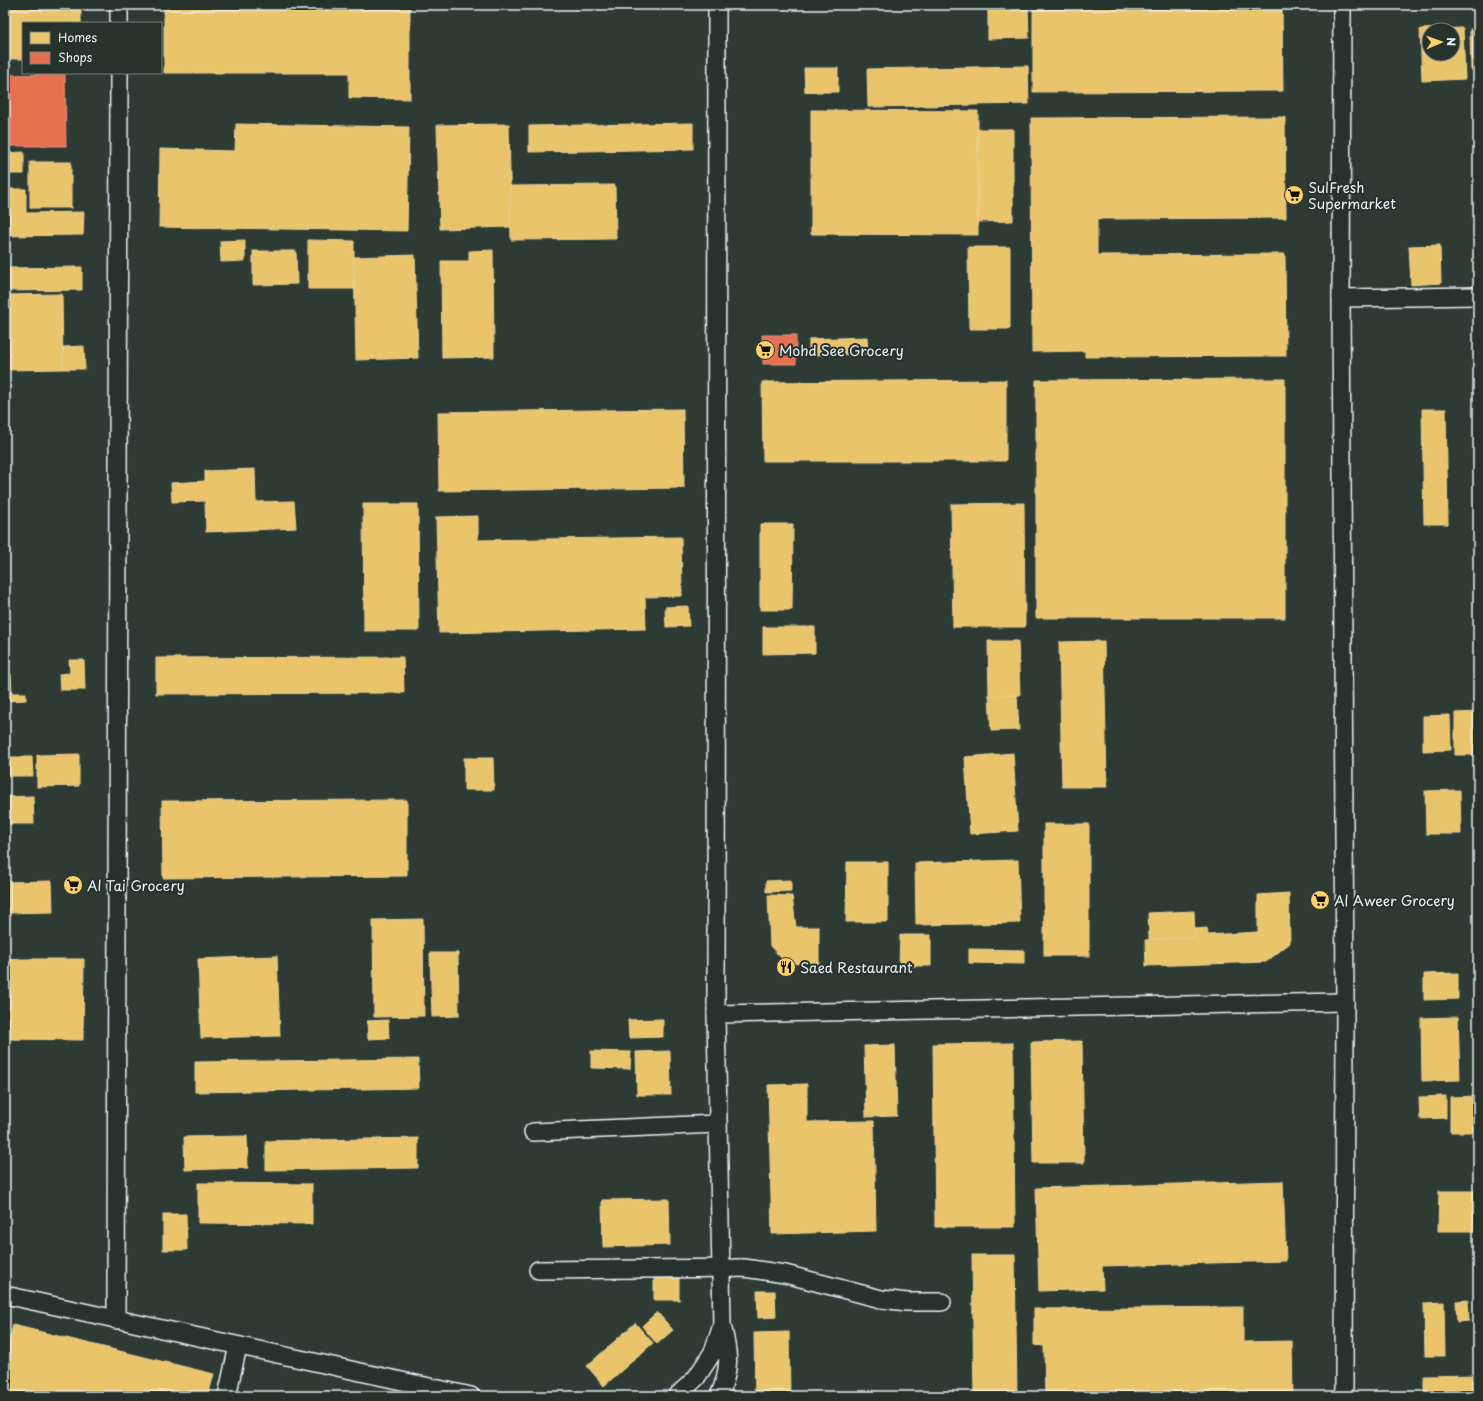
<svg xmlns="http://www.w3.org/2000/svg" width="1483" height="1401" font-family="'Playpen Sans',sans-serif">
<rect width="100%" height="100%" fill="#2e3b35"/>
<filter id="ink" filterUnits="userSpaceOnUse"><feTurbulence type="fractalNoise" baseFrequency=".025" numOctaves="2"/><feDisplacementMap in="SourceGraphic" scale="8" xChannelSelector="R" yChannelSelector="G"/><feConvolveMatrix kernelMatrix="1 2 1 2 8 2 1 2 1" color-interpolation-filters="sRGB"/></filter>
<g filter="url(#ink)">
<g fill="#e9c46a" stroke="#e9d295" fill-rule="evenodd">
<path d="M5 5H81V23H23V59H5Z"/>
<path d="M164 5H410V99L349 98V73H164Z"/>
<path d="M988 5H1028L1029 38 988 39Z"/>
<path d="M1033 5H1282L1283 91 1033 92Z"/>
<path d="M1463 28 1465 79 1422 81 1420 29ZM1429 30H1453V54H1429Z"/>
<path d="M1470 29H1478V70H1471Z"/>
<path d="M1028 66 1029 104 868 107 867 69Z"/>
<path d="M804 68H838V92H805Z"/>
<path d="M811 110 978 111V235L811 234Z"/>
<path d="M1285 117 1286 218 1097 219V255L1285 254 1286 356 1085 357V351L1032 352 1031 118Z"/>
<path d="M693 123V149L529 152V126Z"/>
<path d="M236 124 409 127 407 231 159 227 160 149 235 151Z"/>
<path d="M509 124 511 227 440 229 437 125Z"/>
<path d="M978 129H1013V221L978 222Z"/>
<path d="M24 152V174H5V153Z"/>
<rect x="30" y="162" width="41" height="46"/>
<path d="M615 185 616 239 511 240 510 186Z"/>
<path d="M5 189H26V213L84 212 83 235 5 236Z"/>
<path d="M245 240V261L221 262 220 241Z"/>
<path d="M308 240 354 241V289H308Z"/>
<path d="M1440 245 1441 283 1411 285 1409 246Z"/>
<path d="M968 247H1010V329H969Z"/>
<path d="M493 250 494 357 442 358 441 261H469V251Z"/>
<path d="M253 251H296L297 284 253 285Z"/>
<path d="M415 255 418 358 356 360 354 257Z"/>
<path d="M82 267V290L5 291V268Z"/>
<path d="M62 294 63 369 5 370V295Z"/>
<path d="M867 337 868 354 809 355V339Z"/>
<path d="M84 346 85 369H63V347Z"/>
<path d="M1285 379V618H1036V380Z"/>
<path d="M1006 380V461H763L762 382Z"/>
<path d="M683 409 684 488 439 491 438 412Z"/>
<path d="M1422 409H1446L1448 524H1424Z"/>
<path d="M255 469 256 502 294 501 296 528 206 532 205 501 172 502 171 483 205 481V471Z"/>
<path d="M1024 503 1025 627H953L951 504Z"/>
<path d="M363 504H418L419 631H364Z"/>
<path d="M478 516V540L681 537 682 596 645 597 646 629 439 633 436 517Z"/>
<path d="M760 524H793L792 610H760Z"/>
<path d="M688 606 689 626 666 627 665 607Z"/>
<path d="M763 627H815V653L763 654Z"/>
<path d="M988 641H1018L1020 695 989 696Z"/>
<path d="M1104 641 1107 787H1062L1059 642Z"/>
<path d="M403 657 404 693 156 694V658Z"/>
<path d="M69 660H84L85 690H60L59 674 70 673Z"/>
<path d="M11 674 12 693H26V700L5 701V675Z"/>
<path d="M1017 695 1019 730 991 731 989 696Z"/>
<path d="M1478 712V755H1455V713Z"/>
<path d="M1450 715 1451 750 1423 751V716Z"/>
<path d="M1013 753 1018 831 970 834 965 757Z"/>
<path d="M79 754V786L37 787V755Z"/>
<path d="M5 757H32L33 776H5Z"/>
<path d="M464 758H493L494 790H464Z"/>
<path d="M1460 790 1461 834H1426L1425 791Z"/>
<path d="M33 796 34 824H5V797Z"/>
<path d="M407 800V876L163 878 162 801Z"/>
<rect x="1044" y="824" width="45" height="132"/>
<path d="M1018 860 1020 923 916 925 915 863Z"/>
<path d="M847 862H888V922H846Z"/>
<path d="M791 880V891L766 892V881Z"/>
<path d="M52 881 53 912 5 913V882Z"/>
<path d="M1289 893 1290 943 1266 962 1146 966 1145 940 1195 937V929L1207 928 1208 935 1258 932V895Z"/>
<path d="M768 895 792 896 796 927H819V965L786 963 770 946Z"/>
<path d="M1194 911 1195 937 1149 939 1148 913Z"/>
<path d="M423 919 424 1016 374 1017 373 920Z"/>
<path d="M900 935H931V966H899Z"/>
<path d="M969 949 1024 950V964L969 963Z"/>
<path d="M430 953H458L459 1016 432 1017Z"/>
<path d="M277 956 280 1036 201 1038 198 959Z"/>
<path d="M5 959H84L83 1040 5 1039Z"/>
<path d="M1458 973V999L1424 1000V974Z"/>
<path d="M1458 1017 1460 1080 1422 1081 1421 1018Z"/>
<path d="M663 1019V1037L629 1038 628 1020Z"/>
<path d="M388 1020 389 1038 368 1039 367 1021Z"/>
<path d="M1082 1041 1084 1163H1033L1031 1042Z"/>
<path d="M1013 1043 1015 1227H935L933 1044Z"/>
<path d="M895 1045 897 1116 866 1117 864 1046Z"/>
<path d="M591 1051 631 1052 630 1069 591 1068Z"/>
<path d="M670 1051 671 1095H637L636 1052Z"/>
<path d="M418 1059 419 1088 195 1092V1062Z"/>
<path d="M807 1084V1122L874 1121 876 1231 772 1234 768 1085Z"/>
<path d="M1446 1096V1118L1420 1119 1419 1097Z"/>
<path d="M1478 1096V1132H1450V1097Z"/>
<path d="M247 1136 248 1168 185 1170 184 1137Z"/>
<path d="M418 1138V1168L266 1170V1141Z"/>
<path d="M1283 1181 1286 1261 1102 1266 1103 1289 1039 1291 1036 1188Z"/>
<path d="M198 1183 312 1184V1224L198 1223Z"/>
<path d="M1439 1191H1478V1231H1438Z"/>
<path d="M669 1199 670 1245 603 1247 602 1200Z"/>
<path d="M163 1214H186L187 1250H163Z"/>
<path d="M972 1255H1015L1017 1396H974Z"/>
<rect x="654" y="1276" width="25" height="24"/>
<path d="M757 1291H775L776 1317 758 1318Z"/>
<path d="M1468 1300 1469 1321 1457 1322 1456 1301Z"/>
<path d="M1444 1302 1445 1356H1425L1424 1303Z"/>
<path d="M1243 1307V1342L1292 1341 1293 1396H1045L1044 1346 1034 1345V1309Z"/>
<path d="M657 1312 673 1330 657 1344 642 1326Z"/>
<path d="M635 1323 653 1343 604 1386 587 1366Z"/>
<path d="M13 1325 214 1374 208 1396H5V1359Z"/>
<path d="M789 1332 790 1396H755L754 1333Z"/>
<path d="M1478 1375V1396H1424V1376Z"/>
</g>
<g fill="#e76f51" stroke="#e79683">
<path d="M65 74 66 146H5V75Z"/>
<path d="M762 335H796V364H763Z"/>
</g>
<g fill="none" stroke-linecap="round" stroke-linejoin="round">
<defs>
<g id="service">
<path d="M717 5 716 1014 722 1325C729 1354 731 1368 719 1396"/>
<path d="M1342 5 1341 298 1345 1002 1344 1396"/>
<path d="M119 23V5"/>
<path d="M1341 298 1478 296"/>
<path d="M716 1014 1345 1002"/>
<path d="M533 1132 717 1124"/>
<path d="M538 1270 744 1268 785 1274 881 1299 907 1302H942"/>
<path d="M5 1295 471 1396"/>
<path d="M116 1320 119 73"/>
<path d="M227 1396 238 1346"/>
<path d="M677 1396 696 1378 713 1352 722 1325"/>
</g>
</defs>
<use href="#service" stroke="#e8f1f8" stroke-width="20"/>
<use href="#service" stroke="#26332d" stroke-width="17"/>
</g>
</g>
<defs>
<symbol id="supermarket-disc" viewBox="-11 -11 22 22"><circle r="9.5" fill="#ffd166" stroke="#26332d"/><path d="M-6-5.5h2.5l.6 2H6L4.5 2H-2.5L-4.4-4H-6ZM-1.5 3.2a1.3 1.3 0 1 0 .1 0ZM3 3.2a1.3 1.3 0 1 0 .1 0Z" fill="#111"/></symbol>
<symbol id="restaurant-disc" viewBox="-11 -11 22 22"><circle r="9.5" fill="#ffd166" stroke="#26332d"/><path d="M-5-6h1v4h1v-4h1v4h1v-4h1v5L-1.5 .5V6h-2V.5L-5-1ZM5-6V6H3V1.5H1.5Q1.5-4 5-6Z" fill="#111"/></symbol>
</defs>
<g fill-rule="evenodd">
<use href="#supermarket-disc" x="1283" y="184" width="22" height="22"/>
<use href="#supermarket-disc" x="754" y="339" width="22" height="22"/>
<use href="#supermarket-disc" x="62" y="874" width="22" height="22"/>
<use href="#supermarket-disc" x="1309" y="889" width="22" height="22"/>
<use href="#restaurant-disc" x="775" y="956" width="22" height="22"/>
</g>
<g text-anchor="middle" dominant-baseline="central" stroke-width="4" stroke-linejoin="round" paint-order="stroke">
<g font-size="14" fill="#e8f1f8" stroke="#26332d" text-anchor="start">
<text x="1308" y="187">SulFresh<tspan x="1308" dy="16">Supermarket</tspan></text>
<text x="779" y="350">Mohd See Grocery</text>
<text x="87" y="885">Al Tai Grocery</text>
<text x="1334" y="900">Al Aweer Grocery</text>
<text x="800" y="967">Saed Restaurant</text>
</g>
</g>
<rect width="1483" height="1401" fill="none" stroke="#26332d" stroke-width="20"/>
<rect x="10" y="10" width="1463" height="1381" fill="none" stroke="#e8f1f8" stroke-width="1.5" filter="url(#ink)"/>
<rect x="22" y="22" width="140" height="52" fill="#26332d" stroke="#747f7e"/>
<rect x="30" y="32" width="20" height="12" fill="#e9c46a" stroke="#747f7e"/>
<text x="58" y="42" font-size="12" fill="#e8f1f8">Homes</text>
<rect x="30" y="52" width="20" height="12" fill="#e76f51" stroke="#747f7e"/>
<text x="58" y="62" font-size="12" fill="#e8f1f8">Shops</text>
<g transform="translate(1441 42) rotate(88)"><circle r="19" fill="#26332d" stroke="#747f7e"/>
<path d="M0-3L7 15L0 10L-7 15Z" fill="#ffd166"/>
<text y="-6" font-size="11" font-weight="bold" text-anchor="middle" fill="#e8f1f8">N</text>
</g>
</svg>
